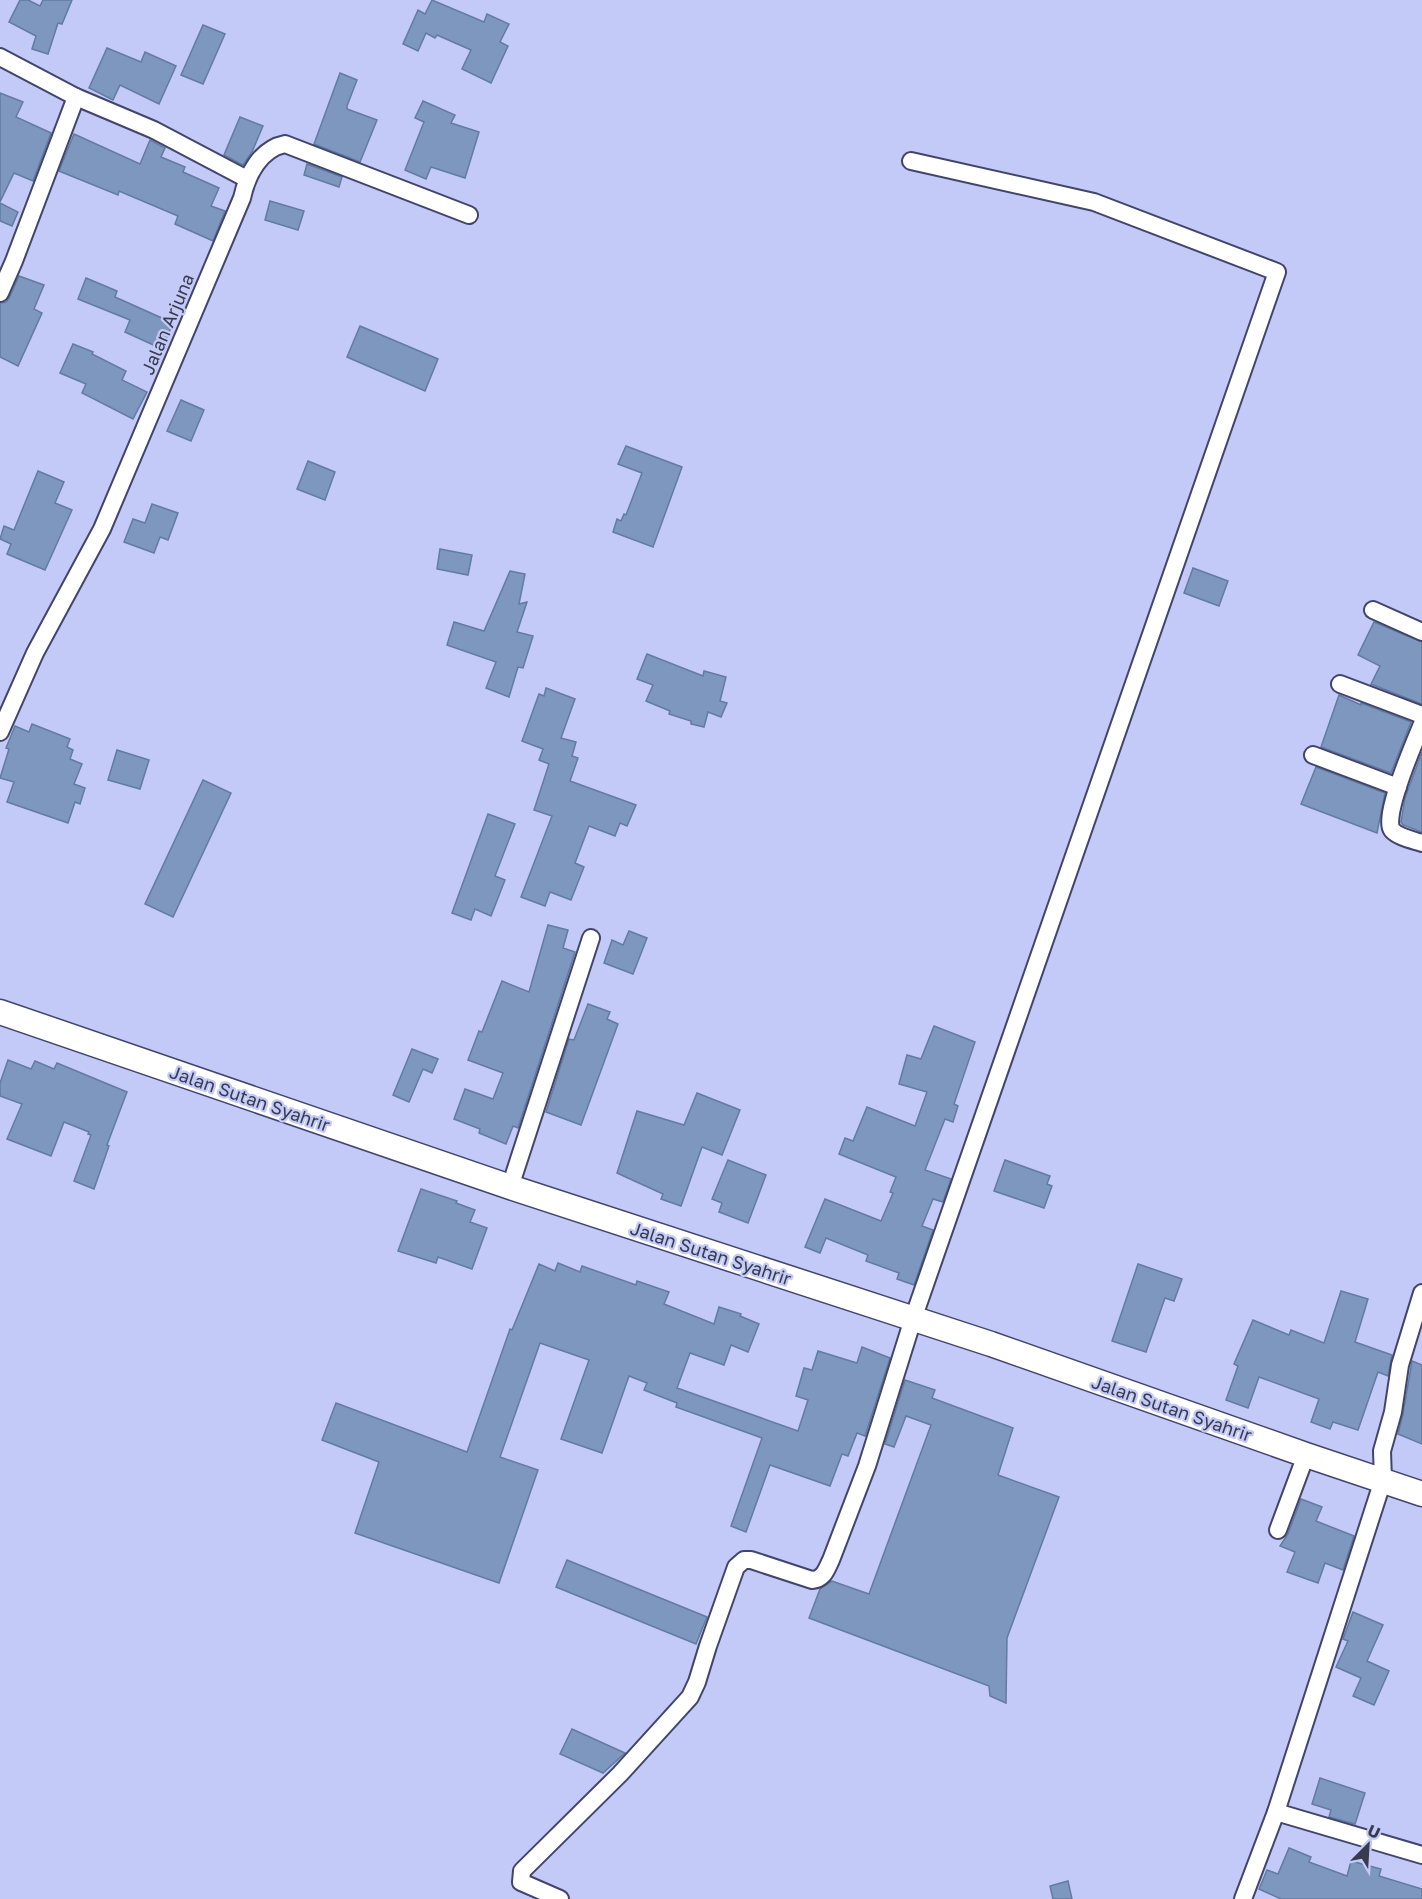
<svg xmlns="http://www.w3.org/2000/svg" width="1422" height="1899" font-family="'Golos Text',sans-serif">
<rect width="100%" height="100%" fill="#c3caf8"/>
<g fill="#7d97be" stroke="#627ba1" stroke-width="1.5">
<path d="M20 0H28L40 6 43 0H72L62 24 58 23 48 54 32 49 36 36 9 22Z"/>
<path d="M432 0 484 22 487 14 509 24 500 42 508 46 491 83 462 69 471 50 437 35 435 38 426 33 418 51 403 44 418 10 425 14Z"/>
<path d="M203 25 225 34 203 84 181 75Z"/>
<path d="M107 48 141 62 145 52 176 66 159 104 120 85 113 100 89 88Z"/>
<path d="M340 73 357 80 347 106V109L377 120 360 162 314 144Z"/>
<path d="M0 93 23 102 16 117 51 133 33 181 14 173 0 202Z"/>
<path d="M423 101 455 115 451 123 479 132 465 178 431 167 426 179 405 170 424 122 415 118Z"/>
<path d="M240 117 263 126 252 152 243 165 224 155Z"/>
<path d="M74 134 140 164 150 140 165 148 161 157 185 167 183 172 219 188 211 206 225 211 213 241 175 224 178 216 119 191 118 195 59 171Z"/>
<path d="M307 164 342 177 339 187 304 175Z"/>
<path d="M270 201 304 211 298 230 265 220Z"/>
<path d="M0 203 18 212 12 226 0 221Z"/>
<path d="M19 276 44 285 34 309 42 313 18 366 0 357V303L6 302 9 298Z"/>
<path d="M86 278 117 291 115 297 173 323 162 349 125 332 130 320 78 299Z"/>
<path d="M360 326 438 359 425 391 347 357Z"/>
<path d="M73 344 93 352 92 354 126 371 122 380 147 392 133 419 82 393 86 384 60 373Z"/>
<path d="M181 400 204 410 191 441 167 431Z"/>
<path d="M626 446 682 467 653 547 613 532 617 519 621 521 624 514 626 515 642 473 618 464Z"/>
<path d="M308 461 335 472 325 500 297 489Z"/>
<path d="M38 471 64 482 55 503 72 510 45 570 7 554 11 544 0 539 4 526 14 530Z"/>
<path d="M152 504 178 513 168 540 160 537 154 553 124 542 133 519 145 523Z"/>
<path d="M440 549 472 555 468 575 437 569Z"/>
<path d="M1193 568 1228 581 1219 606 1184 593Z"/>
<path d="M510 571 525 574 519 604 527 602 517 632 533 636 523 668 518 667 509 697 486 688 496 662 447 645 454 622 484 631Z"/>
<path d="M1374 622 1422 642V704L1371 684 1380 666 1358 655Z"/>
<path d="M647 654 703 676 704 671 726 677 720 701 727 703 721 717 708 712 704 727 691 724V721L669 714 670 711 646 701 653 685 637 679Z"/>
<path d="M546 688 575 699 561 738 576 742 572 756 578 758 570 781 636 805 627 826 620 823 615 836 589 826 575 863 584 867 571 900 550 892 545 906 521 897 552 816 534 810 549 764 539 760 543 749 522 741 539 694 544 696Z"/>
<path d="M1339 695 1361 705V703L1411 722 1391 773 1321 747Z"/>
<path d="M32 724 70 739 67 747 73 750 70 759 82 764 74 784 85 788 80 804 75 802 68 823 7 802 14 782 0 778 9 749 6 748 15 726 29 732Z"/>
<path d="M117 750 149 760 140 789 108 780Z"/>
<path d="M1422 752V832L1403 825 1401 822 1405 798Z"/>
<path d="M1316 767 1385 793 1377 833 1301 804Z"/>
<path d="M203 780 231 793 173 917 145 904Z"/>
<path d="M488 814 515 824 495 876 505 880 491 916 475 909 471 920 452 913Z"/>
<path d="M548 925 568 930 563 948 575 952 518 1128 513 1126 506 1144 479 1133 480 1129 454 1119 465 1089 493 1099 503 1073 468 1060 479 1031 482 1032 502 981 529 992Z"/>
<path d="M629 931 647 938 633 974 604 963 612 940 623 945Z"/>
<path d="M588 1004 610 1012 607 1019 618 1024 581 1125 546 1112 569 1039 574 1040Z"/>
<path d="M934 1026 975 1042 954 1104 958 1106 953 1122 945 1119 925 1170 951 1179 943 1202 933 1199 922 1226 933 1230 914 1285 897 1279 899 1273 866 1261 868 1255 826 1238 820 1253 805 1247 825 1199 881 1221 893 1193 890 1192 896 1177 839 1154 845 1138 853 1141 867 1107 915 1126 927 1092 899 1084 907 1055 921 1059Z"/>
<path d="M412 1049 438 1059 432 1073 423 1069 409 1102 393 1095Z"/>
<path d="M8 1060 31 1069 35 1061 54 1069 57 1063 127 1092 107 1145 109 1146 94 1189 74 1181 91 1135 88 1134 89 1132 64 1122 51 1156 7 1139 22 1104 0 1096V1083Z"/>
<path d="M697 1093 740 1110 722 1155 702 1147 681 1206 661 1199 663 1194 617 1173 637 1111 684 1125Z"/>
<path d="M728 1160 766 1175 748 1223 719 1212 722 1203 712 1199Z"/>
<path d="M1005 1160 1050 1176 1047 1184 1052 1186 1044 1208 994 1191Z"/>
<path d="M421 1189 457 1201 456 1203 475 1210 470 1222 487 1228 472 1269 438 1257 436 1263 398 1251Z"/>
<path d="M558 1263 580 1272 582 1266 636 1285 637 1281 669 1292 664 1304 714 1324 719 1307 741 1314 740 1316 759 1324 748 1352 731 1345 724 1365 690 1353 677 1388 798 1431 808 1400 796 1396 804 1368 812 1370 818 1351 857 1363 862 1347 890 1358 865 1436 857 1433 848 1456 842 1454 830 1486 770 1465 746 1532 731 1526 762 1438 676 1407 677 1403 644 1390 647 1383 629 1376 602 1453 561 1439 589 1360 540 1343 500 1457 538 1470 499 1583 355 1533 379 1462 322 1440 336 1403 467 1452 510 1329 512 1330 539 1264 555 1271Z"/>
<path d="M1138 1264 1182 1279 1174 1301 1165 1298 1146 1352 1112 1341Z"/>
<path d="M1341 1291 1368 1299 1355 1342 1392 1355 1388 1376 1378 1372 1358 1430 1333 1422 1330 1429 1311 1422 1319 1399 1259 1377 1248 1408 1226 1400 1238 1366 1234 1364 1253 1320 1289 1335 1291 1330 1324 1343Z"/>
<path d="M1412 1361 1422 1365V1444L1398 1434 1403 1414Z"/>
<path d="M905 1380 935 1390 932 1398 1013 1428 998 1475 1059 1497 1007 1638 1006 1703 990 1696 989 1686 809 1618 820 1589 832 1581 869 1594 931 1425 906 1416 894 1447 885 1444Z"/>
<path d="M1301 1499 1322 1507 1316 1521 1354 1536 1343 1570 1325 1563 1318 1583 1287 1572 1295 1552 1280 1546 1288 1534Z"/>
<path d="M567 1560 707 1617 696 1644 556 1587Z"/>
<path d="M1353 1612 1383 1625 1367 1661 1389 1671 1374 1705 1353 1696 1361 1678 1336 1667 1348 1641 1343 1639Z"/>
<path d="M572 1729 625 1753 603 1773 560 1754Z"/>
<path d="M1320 1778 1365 1793 1355 1824 1329 1817 1331 1810 1312 1804Z"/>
<path d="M1289 1848 1311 1857 1309 1862 1347 1876 1351 1861 1381 1869 1379 1876 1422 1889V1899H1281L1259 1889 1267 1870 1278 1874Z"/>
<path d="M1068 1881 1072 1899H1053L1050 1886Z"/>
</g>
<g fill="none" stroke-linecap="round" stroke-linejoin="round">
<defs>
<g id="street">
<path d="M0 57 76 97 154 130 247 179"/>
<path d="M0 293 14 261 76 97"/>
<path d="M1373 610 1422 632"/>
<path d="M1340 684 1422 715"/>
<path d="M1422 724C1415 741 1382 817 1392 830 1398 837 1413 840 1422 843"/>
<path d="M0 732 35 653 102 529 242 198C247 175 260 149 285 144L469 215"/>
<path d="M1313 755 1398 787"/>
<path d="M510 1187 591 938"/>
<path d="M1278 1530 1306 1455"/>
<path d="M1276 1812 1422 1855"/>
<path d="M560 1899 521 1882 522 1871 620 1774 690 1697 697 1682 708 1646 736 1567 744 1560H751L812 1580C824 1579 826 1570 831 1560L867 1466 913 1319 1277 272 1094 202 911 161"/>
<path d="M1243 1899 1276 1812 1383 1480 1382 1451 1393 1412 1400 1365 1422 1293"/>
</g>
<path id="secondary" d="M0 1012 510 1187 991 1344 1306 1455 1422 1494"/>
</defs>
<use href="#street" stroke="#41456c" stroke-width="20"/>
<use href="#secondary" stroke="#41456c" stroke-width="27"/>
<use href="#street" stroke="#fff" stroke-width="16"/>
<use href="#secondary" stroke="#fff" stroke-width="24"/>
</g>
<g text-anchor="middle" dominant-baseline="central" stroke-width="4.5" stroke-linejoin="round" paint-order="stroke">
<g font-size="18" fill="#383a4d" stroke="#c3caf8">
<text transform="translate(167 324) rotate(-67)">Jalan Arjuna</text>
<text transform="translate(250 1098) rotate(19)">Jalan Sutan Syahrir</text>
<text transform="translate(711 1253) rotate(18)">Jalan Sutan Syahrir</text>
<text transform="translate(1172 1408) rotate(19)">Jalan Sutan Syahrir</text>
</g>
</g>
<g transform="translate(1368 1845) rotate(24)" stroke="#c3caf8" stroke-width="4.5" paint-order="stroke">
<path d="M0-4.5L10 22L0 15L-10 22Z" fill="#383a4d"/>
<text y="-9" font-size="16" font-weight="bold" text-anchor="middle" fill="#383a4d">U</text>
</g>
</svg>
